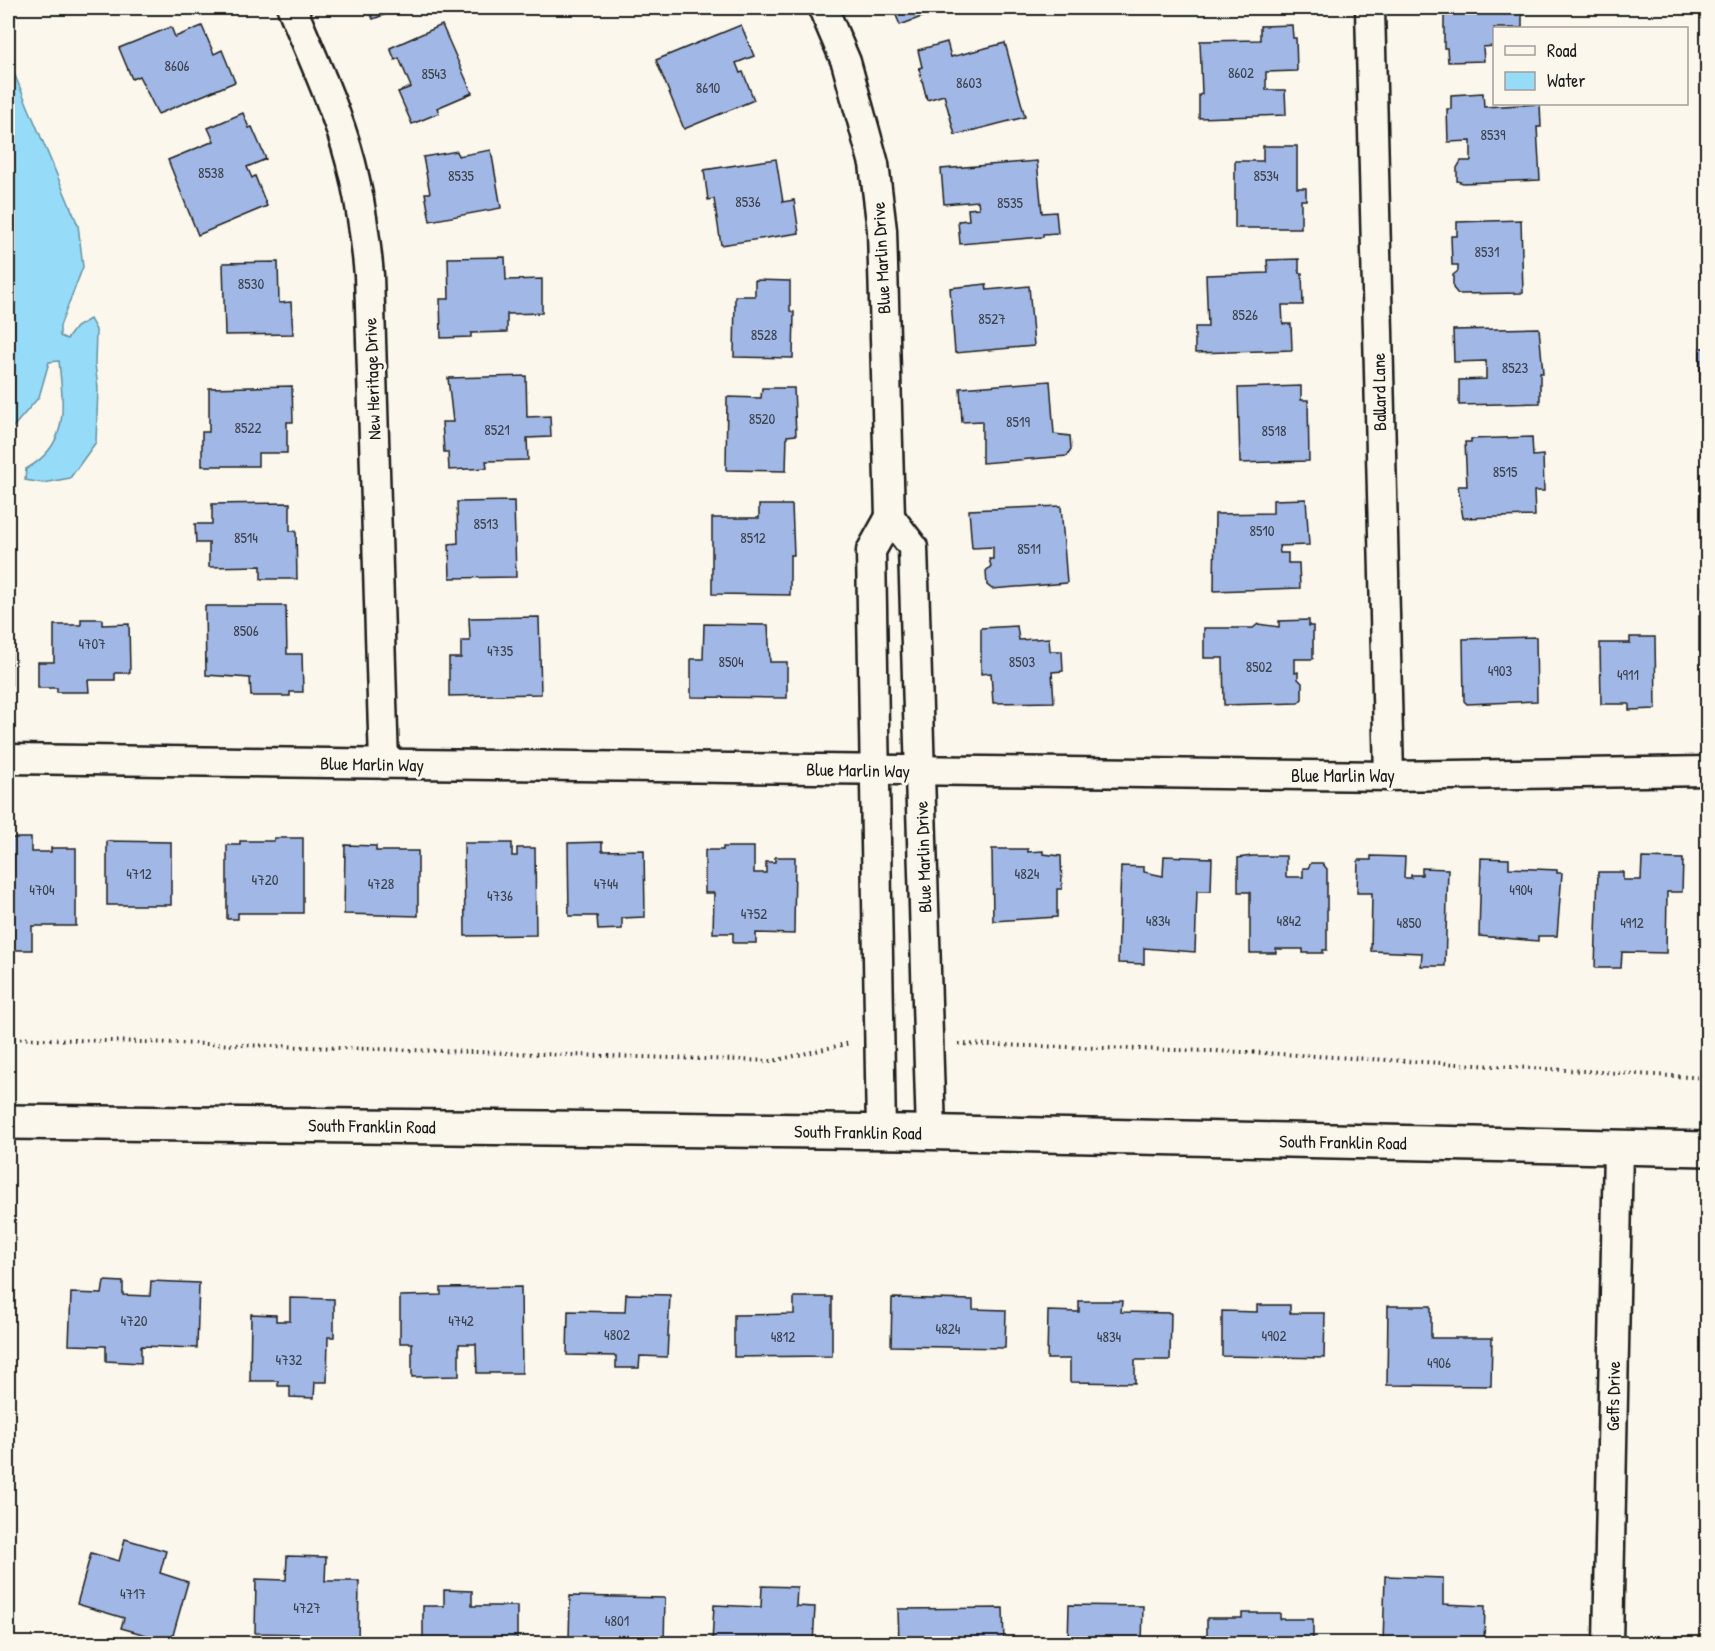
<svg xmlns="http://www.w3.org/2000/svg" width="1715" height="1651" font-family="'Patrick Hand',sans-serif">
<rect width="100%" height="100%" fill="#fbf7ec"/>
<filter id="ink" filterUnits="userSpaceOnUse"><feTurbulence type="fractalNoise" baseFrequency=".0167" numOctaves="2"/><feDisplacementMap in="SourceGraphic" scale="12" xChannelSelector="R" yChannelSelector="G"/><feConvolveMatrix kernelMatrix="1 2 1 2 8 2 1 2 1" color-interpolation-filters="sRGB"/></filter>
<g filter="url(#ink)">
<path fill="#96dcf8" stroke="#658fa0" stroke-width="1.5" d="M8 59 78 225 83 267 60 326V336L67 339 76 327 90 319 96 330 95 364 98 388 96 442 70 478 43 483 25 480 26 469C71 444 63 406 59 361L49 362 39 397 8 433Z"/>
<g fill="#a1b8e6" stroke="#1c1c1c" stroke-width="1.5">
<path d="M368 8H402L373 19Z"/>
<path d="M893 8H946L900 25Z"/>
<path d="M1451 8H1522V28H1494V46L1483 47 1484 61 1448 62 1447 48H1444V14H1452Z"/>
<path d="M442 25 472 93 437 108 439 113 412 124 398 92 411 87 399 58 395 60 390 48Z"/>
<path d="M741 25 754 56 736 63 740 73 743 72 754 100 684 129 656 60Z"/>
<path d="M1292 25 1293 38H1296L1297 71 1266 72V90H1285L1286 115 1199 118V95L1202 94 1200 41 1260 40V26Z"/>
<path d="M202 26 214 54 222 50 235 82 158 114 139 76 132 79 119 48 171 27 175 37Z"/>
<path d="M947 42 951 57 1005 43 1025 117 955 135 944 95 927 100 919 68 922 67 918 50Z"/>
<path d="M1483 93 1484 107 1540 104 1541 127H1537L1540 180 1463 183 1457 181V168L1461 161H1471V141L1448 142 1447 109H1451V95Z"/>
<path d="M243 113 249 128 252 127 266 159 247 167 252 178 255 176 267 206 198 235 168 160 214 141 208 128Z"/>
<path d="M1263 146H1297V188H1306V200H1301V228H1235V161H1263Z"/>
<path d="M491 150 501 208 430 221 425 193H430L423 157 457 151 458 156Z"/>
<path d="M776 159 783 202 794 200 799 233 721 245 714 199 708 200 704 170Z"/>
<path d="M1037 161 1042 213 1056 212 1058 233 1043 234V237L960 244 958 221 969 220 968 209 979 208 978 201 944 204 941 169Z"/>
<path d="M1521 220 1523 293 1458 294 1453 288V275L1458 271V265H1452L1451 236H1457V222Z"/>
<rect x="1700" y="233" width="8" height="34"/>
<path d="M505 257 506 280 542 279V313L507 314V332L471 333V337L441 338 440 299H449L448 258Z"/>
<path d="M1299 259V273H1302L1303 305H1282L1283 324H1291L1292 350 1195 353V327H1208L1206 275 1268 273 1267 260Z"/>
<path d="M278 262 279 303 291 302 293 334 225 335 223 263Z"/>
<path d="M755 280 790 281V311L794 312 793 358 734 357 735 296H755Z"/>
<path d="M986 284 987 290 1029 286 1034 346 955 353 950 288Z"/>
<path d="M1539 328 1543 373H1540V403L1459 405V380L1486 379V361L1454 362 1453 330Z"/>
<rect x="1700" y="348" width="8" height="35"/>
<path d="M526 376 527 417 550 416 551 437 527 438 528 460 486 461 487 468 449 470 448 452H444L442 422H453L448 378Z"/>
<path d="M1050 381 1054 434 1070 436 1071 450 1067 456 982 463V421L962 422 960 388Z"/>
<path d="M292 386 293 422H287V453H258V466H202V432H209V388Z"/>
<path d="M1301 386V400H1308L1309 461 1240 463 1238 388Z"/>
<path d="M762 388H794L796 435 787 436 786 471 726 470 727 397 761 398Z"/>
<path d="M1532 437 1533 456 1543 455 1544 491H1534L1535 516 1463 518 1458 486H1467L1465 442H1471V439Z"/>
<path d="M1306 499 1309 545 1279 546 1280 553H1288V563H1299L1300 588 1214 591 1215 514 1273 513V500Z"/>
<path d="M514 501 516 577 450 578 449 544 458 543 457 502Z"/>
<path d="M290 503V531H296L297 579H261V566L209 567V543H196L195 524H212V504Z"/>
<path d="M759 505H792L794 555H790V595L712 594V518H759Z"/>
<path d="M1061 506 1067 583 992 589 987 585 986 571 991 566 989 559H993V547L972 548 969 510Z"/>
<path d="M1704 587H1708V651H1699V616H1704Z"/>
<path d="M205 606H286L287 654H302L303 692H290V696H251L250 678 206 675Z"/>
<path d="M539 617 541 694 449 696V658H461V641H470L469 618Z"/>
<path d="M81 619H102V625L129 624 130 673H115V680H88L89 692H57V688H38V662H54V625H81Z"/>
<path d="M1309 620V626H1313V659H1295V673L1298 672V679L1302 683V699L1298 703 1224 705 1223 658H1204V628H1253L1258 624 1279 627V621Z"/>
<path d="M704 624 768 625 770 662H787V698L691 697V659H703Z"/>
<path d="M1017 626 1019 640 1049 638 1050 651H1062L1063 671 1052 672 1054 702 993 703 991 673 981 674V628Z"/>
<path d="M1536 637 1537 701 1467 704 1464 701 1463 639Z"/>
<path d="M1630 637H1655L1656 709 1629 710V704H1601L1600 643H1630Z"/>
<rect x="8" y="652" width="3" height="33"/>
<path d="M8 838H31V852H51V848H76V926H32V950H9Z"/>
<path d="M274 838H303V913H238V919H227V845H240V841H274Z"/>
<path d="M107 841 171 842V905H107Z"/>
<path d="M602 842V851L644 850 645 917 622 918V929L598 930 597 916H569L568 843Z"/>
<path d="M464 843H512V856H517V848H535L536 935 465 936Z"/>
<path d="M345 845 376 846V851H418V916L344 914Z"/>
<path d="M723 847H754V873H766V862H775V857H795L794 934 756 933V943H733V933H713L714 893H705V850H723Z"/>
<path d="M992 849H1028V852L1043 851V854L1061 856 1062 889H1057V917L993 921Z"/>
<path d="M1164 856 1212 858 1211 891H1197L1195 952 1144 948V964L1118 963 1121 866 1144 867V872L1163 876Z"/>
<path d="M1252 856H1286V877H1303V868H1308L1311 863H1322L1327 869V950H1323V953H1303V949H1276V953H1250V892H1238V858Z"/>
<path d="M1371 856 1405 857 1404 878H1411V875H1422V868L1448 869 1445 966H1421L1422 953 1371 951 1372 893H1357L1358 860H1371Z"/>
<path d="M1481 858 1509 859V868L1557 870V873H1562L1557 936H1538V941L1479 936Z"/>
<path d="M1642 858 1683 859 1682 892H1667L1666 953 1622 952 1621 968H1595L1598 872H1623V880H1641Z"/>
<path d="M104 1281 123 1282V1295L150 1296 151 1281 199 1283 197 1348 141 1346V1363L106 1361V1346L69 1345 71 1293 102 1294Z"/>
<path d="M521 1287 522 1373H477L476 1344H459V1376L412 1377V1343H400V1296L441 1295V1288Z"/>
<path d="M626 1294 670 1295 667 1357 640 1356 639 1368H616V1356L567 1355 568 1311 625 1312Z"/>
<path d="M794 1297H832V1356L734 1357V1315L794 1314Z"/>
<path d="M290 1298 334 1299V1337H328L327 1382H315L314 1398 290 1397V1386H278V1381H250L251 1314 276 1315V1321H290Z"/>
<path d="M892 1298 973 1300V1309L1006 1310 1005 1348 891 1346Z"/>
<path d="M1079 1301H1122L1121 1312 1171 1313 1170 1360H1135V1383L1070 1382V1359H1047L1048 1311 1079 1312Z"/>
<path d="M1257 1305H1290V1313H1325L1324 1358 1222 1356V1311L1257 1312Z"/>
<path d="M1388 1306H1431V1338H1492L1491 1386 1387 1385Z"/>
<path d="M125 1539 166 1551 160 1573 188 1582 171 1642 121 1628 124 1618 77 1604 91 1553 119 1561Z"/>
<path d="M287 1556 326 1557 325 1581H359L358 1644H306V1634L255 1633 256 1579 286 1580Z"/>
<path d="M1385 1576 1443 1578V1604L1485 1606 1484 1644H1383Z"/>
<path d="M762 1586 797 1587 796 1606 815 1607 813 1644H712L714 1605 761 1607Z"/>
<path d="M444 1590 472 1591V1606H517V1644H423V1606H444Z"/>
<path d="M570 1596 665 1598 664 1644 569 1641Z"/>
<path d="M1069 1605 1143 1606 1142 1644H1068Z"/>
<path d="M1003 1608 1004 1644H899L898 1609Z"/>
<path d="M1242 1613H1280V1619H1313V1644H1207V1618H1242Z"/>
</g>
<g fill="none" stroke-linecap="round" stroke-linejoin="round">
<defs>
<g id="street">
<path d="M292 8C315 64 342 120 355 180 362 212 366 243 369 275L384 764"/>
<path d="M823 8 846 62 874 164 882 230 890 517"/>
<path d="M1370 8 1389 776"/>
<path d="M8 759 1389 776 1708 771"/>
<path d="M881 1132 871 551 890 517 913 547 931 1133"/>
<path d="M1608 1644 1618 1148"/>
</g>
<path id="secondary" d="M8 1122 907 1132 1708 1149"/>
</defs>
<use href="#street" stroke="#1c1c1c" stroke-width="33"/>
<use href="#secondary" stroke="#1c1c1c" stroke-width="38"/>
<g stroke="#1c1c1c" stroke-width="4" stroke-dasharray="1.5 4.5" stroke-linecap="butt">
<path d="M8 1038 773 1061 850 1043"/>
<path d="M959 1044 1245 1052 1708 1078"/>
</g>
<use href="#street" stroke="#fbf7ec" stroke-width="28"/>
<use href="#secondary" stroke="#fbf7ec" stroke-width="33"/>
</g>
</g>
<g text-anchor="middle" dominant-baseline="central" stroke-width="6" stroke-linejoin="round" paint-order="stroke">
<g font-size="15" fill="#3d434e">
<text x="177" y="65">8606</text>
<text x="1241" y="72">8602</text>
<text x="434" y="73">8543</text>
<text x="969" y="82">8603</text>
<text x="708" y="87">8610</text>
<text x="1493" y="134">8539</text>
<text x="211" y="172">8538</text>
<text x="461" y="175">8535</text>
<text x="1266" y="175">8534</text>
<text x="748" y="201">8536</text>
<text x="1010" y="202">8535</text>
<text x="1487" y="251">8531</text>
<text x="251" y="283">8530</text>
<text x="1245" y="314">8526</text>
<text x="992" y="318">8527</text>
<text x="764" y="334">8528</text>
<text x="1515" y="367">8523</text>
<text x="762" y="418">8520</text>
<text x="1018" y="421">8519</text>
<text x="248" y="427">8522</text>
<text x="497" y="429">8521</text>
<text x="1274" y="430">8518</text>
<text x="1505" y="471">8515</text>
<text x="486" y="523">8513</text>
<text x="1262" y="530">8510</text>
<text x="246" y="537">8514</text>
<text x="753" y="537">8512</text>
<text x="1029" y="548">8511</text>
<text x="246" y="630">8506</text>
<text x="92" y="643">4707</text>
<text x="500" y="650">4735</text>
<text x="731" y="661">8504</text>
<text x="1022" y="661">8503</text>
<text x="1259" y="666">8502</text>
<text x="1500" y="670">4903</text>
<text x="1628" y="674">4911</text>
<text x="139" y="873">4712</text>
<text x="1027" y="873">4824</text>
<text x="265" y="879">4720</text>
<text x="381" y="883">4728</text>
<text x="606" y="883">4744</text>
<text x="42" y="889">4704</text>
<text x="1521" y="889">4904</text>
<text x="500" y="895">4736</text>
<text x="754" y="913">4752</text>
<text x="1158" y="920">4834</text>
<text x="1289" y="920">4842</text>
<text x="1409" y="922">4850</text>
<text x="1632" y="922">4912</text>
<text x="134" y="1320">4720</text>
<text x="461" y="1320">4742</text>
<text x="948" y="1328">4824</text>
<text x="617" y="1334">4802</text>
<text x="1274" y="1335">4902</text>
<text x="783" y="1336">4812</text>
<text x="1109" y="1336">4834</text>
<text x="289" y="1359">4732</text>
<text x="1439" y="1362">4906</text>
<text x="133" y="1593">4717</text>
<text x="307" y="1607">4727</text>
<text x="617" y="1620">4801</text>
</g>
<g font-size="18" fill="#1c1c1c" stroke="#fbf7ec">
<text transform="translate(881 258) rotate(-93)">Blue Marlin Drive</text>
<text transform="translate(372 379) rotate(-92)">New Heritage Drive</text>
<text transform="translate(1379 392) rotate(-91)">Ballard Lane</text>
<text transform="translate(372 764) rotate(1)">Blue Marlin Way</text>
<text transform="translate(858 770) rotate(1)">Blue Marlin Way</text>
<text x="1343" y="775">Blue Marlin Way</text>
<text transform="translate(923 857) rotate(-92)">Blue Marlin Drive</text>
<text transform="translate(372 1126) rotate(1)">South Franklin Road</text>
<text transform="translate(858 1132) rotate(1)">South Franklin Road</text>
<text transform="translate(1343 1142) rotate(1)">South Franklin Road</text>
<text transform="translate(1613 1396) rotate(-89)">Geffs Drive</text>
</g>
</g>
<rect width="1715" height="1651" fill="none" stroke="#fbf7ec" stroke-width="30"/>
<rect x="15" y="15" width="1685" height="1621" fill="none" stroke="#1c1c1c" stroke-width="2" filter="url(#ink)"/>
<rect x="1493" y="27" width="195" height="78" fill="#fbf7ec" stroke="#a29f99" stroke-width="1.5"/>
<rect x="1505" y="46" width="30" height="9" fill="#fbf7ec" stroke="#a29f99" stroke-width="1.5"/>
<text x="1547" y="57" font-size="18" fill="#1c1c1c">Road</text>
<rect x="1505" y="72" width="30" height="18" fill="#96dcf8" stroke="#a29f99" stroke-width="1.5"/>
<text x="1547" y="87" font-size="18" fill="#1c1c1c">Water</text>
</svg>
